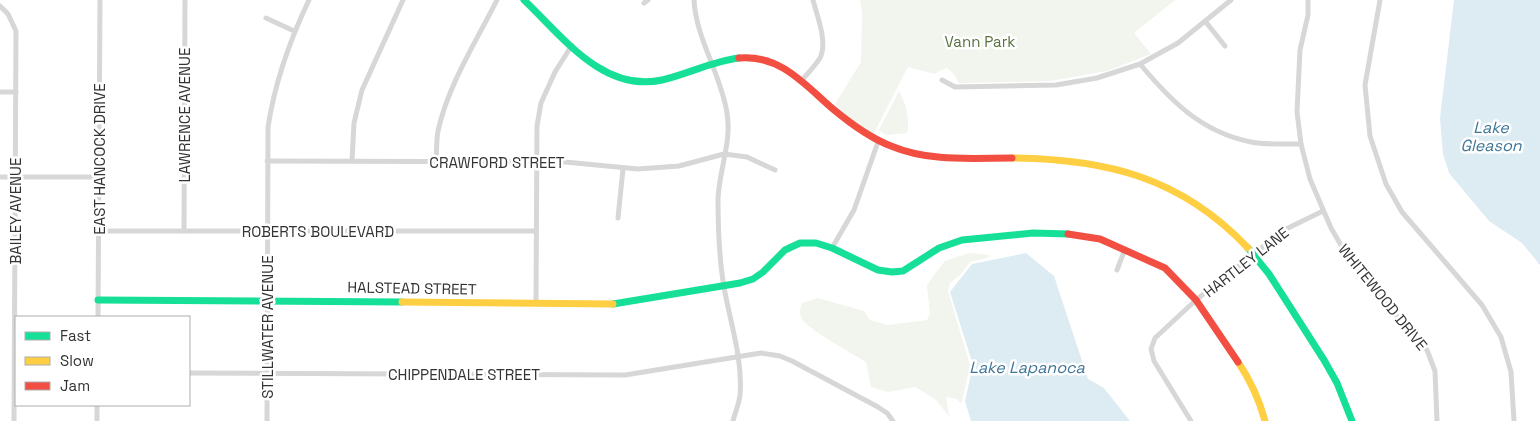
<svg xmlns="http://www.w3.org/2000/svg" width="1540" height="421" font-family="'Space Grotesk',sans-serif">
<rect width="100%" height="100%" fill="#fff"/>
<g fill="#f1f5ed">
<path d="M860 0H1175L1134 33 1151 54 1107 71 1050 81 959 83 954 74 947 68 939 71 935 74 908 67 874 133C859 130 846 115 835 104L861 62 862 13Z"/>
<path d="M899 91C906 104 910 118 907 133L886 135 879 130Z"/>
<path d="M969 253 990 255 987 258 970 262 961 274 950 283 948 291 970 365 962 402 960 403 957 399 946 397 949 416 936 400 915 387 888 392 871 387 866 362C852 353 810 331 802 319 799 314 800 308 802 303L818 298 864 311 870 320 888 325 927 320 930 314 927 286 931 279 945 261Z"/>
</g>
<g fill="#ddebf3">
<path d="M1454 0H1540V265L1522 243 1489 221 1449 173 1443 154 1440 118Z"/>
<path d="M1026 253 1054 276 1088 379 1104 388 1130 421H971L965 401 973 365 950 292 972 264Z"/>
</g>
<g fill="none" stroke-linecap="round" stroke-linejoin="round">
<g stroke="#d7d7d7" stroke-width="5">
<path d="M694 0C696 39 721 74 727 113 732 142 719 170 718 199 718 228 719 258 724 287 730 322 743 359 740 395 739 404 735 413 733 421"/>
<path d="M1308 0V15L1300 50 1297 112 1301 144 1310 179 1331 228 1345 252 1371 287 1427 350 1435 371 1437 421"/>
<path d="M1380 0 1365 85 1370 136 1386 184 1402 212 1482 305 1501 337 1511 372 1514 421"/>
<path d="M644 3 648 0"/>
<path d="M0 6 8 14 16 31 14 421"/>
<path d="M266 18 294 31"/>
<path d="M1205 21 1225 46"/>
<path d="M1140 64C1171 101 1201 132 1251 142 1267 145 1284 144 1301 144"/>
<path d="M802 80C808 73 815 66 820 58 828 42 817 16 813 0"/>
<path d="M942 80 955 87 1056 85 1097 78 1140 64 1178 43 1231 0"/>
<path d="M0 92H16"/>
<path d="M267 161 565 162 638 169 679 166 724 154 747 157 775 170"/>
<path d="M352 161 354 123 362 90 403 0"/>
<path d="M436 162C437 152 436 141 438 131 448 85 476 42 497 0"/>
<path d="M0 177H99"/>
<path d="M618 218 623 169"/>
<path d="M99 231H536"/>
<path d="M184 231 185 0"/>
<path d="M832 248 854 210 878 142"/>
<path d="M1117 270 1125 249"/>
<path d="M536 303 537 126 541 103 555 72 572 45"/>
<path d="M98 317 100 0"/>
<path d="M189 373 625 375 761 353 780 356 792 361 878 407 887 413 893 421"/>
<path d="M97 421V405"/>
<path d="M267 421 268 127C275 81 289 42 309 0"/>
<path d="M1191 421 1154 361 1151 349 1155 338 1196 300 1284 230 1323 211"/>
</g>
<g stroke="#16e098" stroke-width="7">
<path d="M524 0C562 36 603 93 662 80 688 74 713 61 739 58"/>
<path d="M1248 248 1269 274 1324 360 1337 383 1352 421"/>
<path d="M98 300 402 302"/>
<path d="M613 304 740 283 753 279 763 272 785 250 800 243H816L832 248 878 270 892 272 903 271 939 248 962 240 1033 233 1068 234"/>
</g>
<g stroke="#ffcf43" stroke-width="7">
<path d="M1012 158C1106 159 1181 177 1248 248"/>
<path d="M402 302 613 304"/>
<path d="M1238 362C1251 381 1259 399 1265 421"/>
</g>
<g stroke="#f24e42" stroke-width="7">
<path d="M739 58C780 54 805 85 833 109 851 124 870 138 891 146 929 162 971 158 1012 158"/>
<path d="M1068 234 1100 239 1165 268 1196 300 1238 362"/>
</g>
</g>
<g text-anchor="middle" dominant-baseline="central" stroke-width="5" stroke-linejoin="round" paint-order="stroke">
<g font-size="15" fill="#56703f" stroke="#fff">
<text x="980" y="41">Vann Park</text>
</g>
<g font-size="15" fill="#333" stroke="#fff">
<text transform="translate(184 115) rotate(-90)">LAWRENCE AVENUE</text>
<text transform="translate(99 159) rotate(-90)">EAST HANCOCK DRIVE</text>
<text x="497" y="162">CRAWFORD STREET</text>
<text transform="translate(15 211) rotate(-90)">BAILEY AVENUE</text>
<text x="318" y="231">ROBERTS BOULEVARD</text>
<text transform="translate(1246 262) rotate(-38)">HARTLEY LANE</text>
<text transform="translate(412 288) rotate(1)">HALSTEAD STREET</text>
<text transform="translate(1383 297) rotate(51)">WHITEWOOD DRIVE</text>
<text transform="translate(267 327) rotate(-90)">STILLWATER AVENUE</text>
<text x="464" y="374">CHIPPENDALE STREET</text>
</g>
<g font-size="16" font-style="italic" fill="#3f7597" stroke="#fff">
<text x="1491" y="127">Lake<tspan x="1491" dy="18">Gleason</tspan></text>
<text x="1027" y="367">Lake Lapanoca</text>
</g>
</g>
<rect x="15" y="316" width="175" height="90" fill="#ffffff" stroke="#adadad"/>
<rect x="25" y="332" width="25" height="8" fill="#16e098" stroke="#adadad"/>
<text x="60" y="341" font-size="15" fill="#333333">Fast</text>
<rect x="25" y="357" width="25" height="8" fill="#ffcf43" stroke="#adadad"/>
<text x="60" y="366" font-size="15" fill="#333333">Slow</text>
<rect x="25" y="382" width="25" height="8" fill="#f24e42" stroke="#adadad"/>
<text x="60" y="391" font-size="15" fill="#333333">Jam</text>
</svg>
